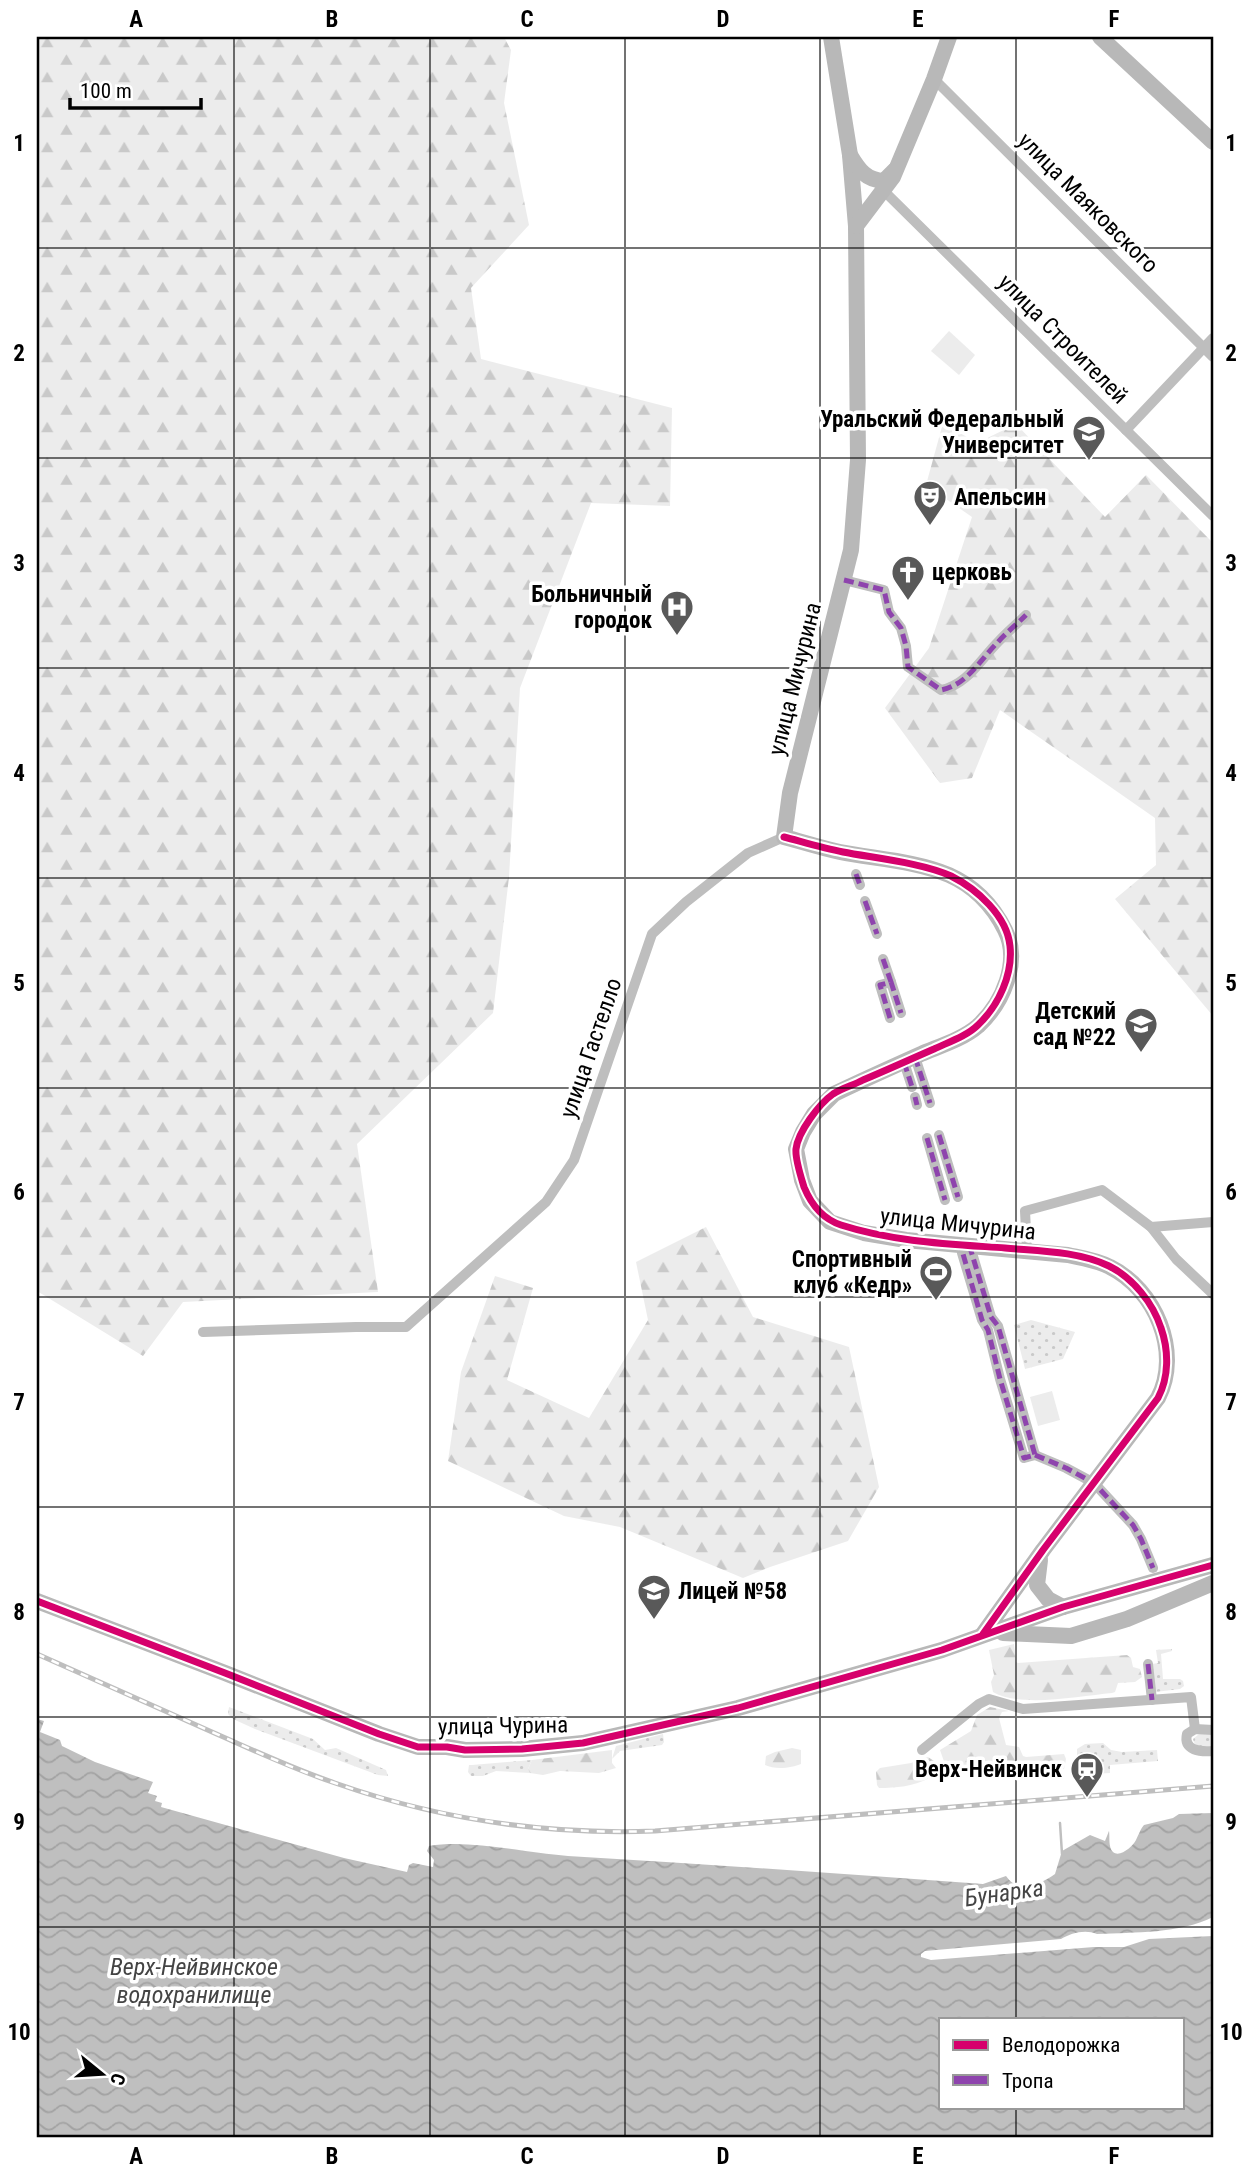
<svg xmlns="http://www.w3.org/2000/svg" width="1250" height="2175" font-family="'Roboto Condensed',sans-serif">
<defs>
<pattern id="green-dots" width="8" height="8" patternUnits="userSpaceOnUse" patternTransform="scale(1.75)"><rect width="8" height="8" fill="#ececec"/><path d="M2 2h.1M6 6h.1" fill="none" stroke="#c9c9c9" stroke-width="1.8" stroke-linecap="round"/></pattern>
<pattern id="forest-firs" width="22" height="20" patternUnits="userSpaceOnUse" patternTransform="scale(1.75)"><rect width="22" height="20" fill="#ececec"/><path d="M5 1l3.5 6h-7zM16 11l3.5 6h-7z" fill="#c9c9c9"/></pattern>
<pattern id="water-waves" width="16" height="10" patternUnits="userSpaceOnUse" patternTransform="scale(1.75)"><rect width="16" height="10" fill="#bfbfbf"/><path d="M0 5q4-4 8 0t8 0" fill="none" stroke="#a2a2a2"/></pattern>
</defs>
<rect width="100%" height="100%" fill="#fff"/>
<g fill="url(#green-dots)">
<path d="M1031 1320 1075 1332 1063 1359 1025 1369 1014 1325Z"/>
<path d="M1172 1649V1651L1161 1654 1163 1679H1180L1183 1681 1184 1686 1180 1689 1155 1692 1152 1664 1158 1663 1156 1650Z"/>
<path d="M229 1707 313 1739 325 1750 336 1748 386 1770 388 1776 378 1775 255 1729 233 1719 228 1714Z"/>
<path d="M663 1734 664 1742 662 1745 620 1751 612 1759 616 1746Z"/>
<path d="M1199 1734H1213V1747C1205 1747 1195 1749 1193 1739Z"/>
<path d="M1103 1743 1111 1750 1122 1752 1157 1750 1158 1761 1110 1765V1773L1077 1775V1749L1085 1744Z"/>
<path d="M532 1760 528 1769 530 1773 496 1771 483 1776H471L468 1772 469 1765H472Z"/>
</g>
<g fill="url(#forest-firs)">
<path d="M37 37H504L511 50 504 103 529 225 471 288 481 359 672 408 670 506 591 503 520 688 509 877 493 1013 357 1144 378 1292 183 1302 143 1356 37 1291Z"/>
<path d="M943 423 977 443 1016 424 1105 517 1146 475 1213 543V1016L1115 899 1156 865 1155 818 1000 710 972 778 940 783 885 708 929 648 972 517 926 485Z"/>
<path d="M706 1227 753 1317 849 1347 879 1487 848 1541 770 1567 743 1578 620 1527 564 1516 448 1461 461 1372 495 1276 533 1288 507 1380 589 1418 648 1320 636 1262Z"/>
<path d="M1014 1644 1016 1662 1018 1663 1127 1655 1131 1658 1133 1667 1140 1669 1142 1677 1135 1682 1118 1683 1115 1692 1112 1693C1080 1696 1020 1708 993 1692L991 1682 994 1675 989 1650Z"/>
<path d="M990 1707 1009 1711 1002 1712 999 1718 1006 1745 1019 1747 1023 1756 1026 1757 1064 1754 1066 1759 1064 1769 981 1775 967 1768 947 1770 940 1750 971 1731 977 1715Z"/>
<path d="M792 1748 801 1750V1764C792 1768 775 1770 765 1765L766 1756 775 1752Z"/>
<path d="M612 1750V1763L616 1768 599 1773 560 1771 543 1775 530 1773 528 1769 532 1760Z"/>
<path d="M928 1757 934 1761V1775C919 1786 897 1788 879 1788L877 1785 876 1772 880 1768 911 1763Z"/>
</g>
<g fill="#ececec">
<path d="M949 331 975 355 959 375 931 351Z"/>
<path d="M1052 1391 1060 1420 1038 1426 1030 1397Z"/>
</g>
<path fill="url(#water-waves)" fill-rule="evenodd" d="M37 1719 44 1721 40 1732 60 1740 62 1746 95 1762 153 1782 148 1793 157 1796 155 1801 162 1803 161 1807 344 1858 407 1872 409 1865 413 1863 433 1867 434 1860 427 1851 429 1846C470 1839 525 1853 568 1856 706 1864 845 1874 983 1884L1006 1876C1019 1895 1039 1885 1055 1874L1062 1851 1090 1835 1105 1841 1109 1831C1110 1837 1108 1847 1113 1852 1120 1858 1133 1846 1136 1840 1139 1834 1140 1830 1144 1825L1173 1818 1179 1814 1213 1813V1917C1179 1934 1135 1932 1097 1934 1085 1929 1071 1933 1061 1939L925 1951 921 1954V1957L931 1960 1094 1947H1124L1149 1939 1213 1936V2138H37ZM940 2019H1182V2107H940Z"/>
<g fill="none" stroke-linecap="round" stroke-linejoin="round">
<path stroke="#bfbfbf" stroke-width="2.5" d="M1060 1823 1062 1854"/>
<g stroke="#bebebe" stroke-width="10">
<path d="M934 79 1213 357"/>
<path d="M884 191 1213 516"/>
<path d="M1126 430 1213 338"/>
<path d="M844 580 884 590 889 612 901 628 906 646 908 667 941 690C967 685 980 660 998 642 1007 632 1017 624 1026 615"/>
<path d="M856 874 860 885"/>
<path d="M865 901 877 934"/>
<path d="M883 959 891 982"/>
<path d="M890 1018 880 985 891 982 901 1013"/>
<path d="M915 1057 930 1103"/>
<path d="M904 1062 912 1087"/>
<path d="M915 1097 917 1105"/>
<path d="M939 1135 958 1197"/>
<path d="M927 1138 945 1200"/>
<path d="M1151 1227 1213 1222"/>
<path d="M1027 1250 1025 1211 1102 1190 1151 1227 1176 1259 1213 1294"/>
<path d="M962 1253 982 1320 988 1330 1000 1379 1024 1458 1035 1455 998 1326 991 1317 972 1253"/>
<path d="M203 1332 356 1327H406L546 1202 574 1160 652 934 686 902 748 853 784 837"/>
<path d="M1035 1455 1066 1468 1094 1483 1133 1525 1141 1539 1153 1568"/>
<path d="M1148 1664 1152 1700"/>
<path d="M1213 1730 1195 1729 1187 1734C1183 1751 1201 1752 1213 1751"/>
<path d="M922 1750 979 1704 989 1699 1023 1709 1191 1697 1195 1729"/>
</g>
<g stroke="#b8b8b8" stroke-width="16">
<path d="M831 37 850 155 856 226 858 460 851 550 790 793 784 837C803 842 821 848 840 852 876 859 916 861 949 875 974 886 993 906 1005 930 1021 961 1003 1003 978 1026 963 1039 940 1046 921 1054 892 1067 863 1080 834 1094L814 1114 803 1132 796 1149 802 1180 810 1201 830 1222 864 1233 906 1240 1068 1255C1082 1258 1097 1260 1110 1267 1155 1289 1182 1352 1158 1398L1043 1550 983 1634"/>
<path d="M1100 37 1213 142"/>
<path d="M850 155C859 170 866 180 884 181L895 170"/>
<path d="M856 226 893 177 934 79 949 37"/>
<path d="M1040 1560 1037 1585 1048 1599 1063 1607"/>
<path d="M37 1601 225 1673 379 1734 418 1747H447L465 1750 522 1749 583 1743 738 1708 942 1650 1063 1607 1213 1565"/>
<path d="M1003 1633 1071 1636 1127 1619 1213 1583"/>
</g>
<defs>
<path id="rail" d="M37 1654C95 1680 154 1706 212 1732 253 1750 293 1769 335 1783 437 1819 547 1835 655 1831L1213 1786"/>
</defs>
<use href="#rail" stroke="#bebebe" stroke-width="5"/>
<use href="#rail" stroke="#fff" stroke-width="2.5" stroke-dasharray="8" stroke-linecap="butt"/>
<g stroke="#8e44ad" stroke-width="5" stroke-dasharray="10 5" stroke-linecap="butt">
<path d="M844 580 884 590 889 612 901 628 906 646 908 667 941 690C967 685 980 660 998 642 1007 632 1017 624 1026 615"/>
<path d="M856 874 860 885"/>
<path d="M865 901 877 934"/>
<path d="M883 959 891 982"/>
<path d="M890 1018 880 985 891 982 901 1013"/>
<path d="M915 1057 930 1103"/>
<path d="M904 1062 912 1087"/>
<path d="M915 1097 917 1105"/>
<path d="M939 1135 958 1197"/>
<path d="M927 1138 945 1200"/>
<path d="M959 1240 982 1320 988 1330 1000 1379 1024 1458 1035 1455 998 1326 991 1317 968 1241"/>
<path d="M1035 1455 1066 1468 1094 1483 1133 1525 1141 1539 1153 1568"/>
<path d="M1148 1664 1152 1700"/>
</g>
<defs>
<g id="cycleway">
<path d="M784 837C803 842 823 848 843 852 874 858 923 863 951 876 977 889 1007 916 1010 946 1013 974 999 1005 978 1025 967 1036 949 1042 934 1049 911 1059 887 1070 863 1080 854 1085 842 1088 833 1094 819 1104 798 1132 796 1149 795 1159 801 1177 804 1187 811 1204 823 1219 841 1225 894 1242 950 1244 1005 1248 1038 1251 1078 1251 1109 1266 1133 1278 1153 1303 1161 1328 1169 1351 1169 1377 1158 1398L1043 1550 983 1634"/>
<path d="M37 1601 225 1673 379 1734 418 1747H447L465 1750 522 1749 583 1743 738 1708 942 1650 1063 1607 1213 1565"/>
</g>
</defs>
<use href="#cycleway" stroke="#fff" stroke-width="11"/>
<use href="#cycleway" stroke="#d6006c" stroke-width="7"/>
</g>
<path fill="none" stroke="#000" stroke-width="2" stroke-opacity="0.55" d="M234 37V2138M430 37V2138M625 37V2138M820 37V2138M1016 37V2019M37 248H1213M37 458H1213M37 668H1213M37 878H1213M37 1088H1213M37 1297H1213M37 1507H1213M37 1717H1213M37 1927H1213M1016 2107V2138"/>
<defs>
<symbol id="university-pin" viewBox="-11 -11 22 30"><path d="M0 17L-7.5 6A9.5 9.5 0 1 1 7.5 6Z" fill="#595959" stroke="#fff"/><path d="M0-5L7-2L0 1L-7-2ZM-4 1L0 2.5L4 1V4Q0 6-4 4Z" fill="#fff"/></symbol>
<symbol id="theatre-pin" viewBox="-11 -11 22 30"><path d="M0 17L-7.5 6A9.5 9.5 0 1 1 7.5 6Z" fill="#595959" stroke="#fff"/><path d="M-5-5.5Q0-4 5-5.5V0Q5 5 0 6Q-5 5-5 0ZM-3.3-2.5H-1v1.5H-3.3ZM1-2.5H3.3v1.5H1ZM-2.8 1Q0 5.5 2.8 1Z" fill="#fff"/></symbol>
<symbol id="church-pin" viewBox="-11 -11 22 30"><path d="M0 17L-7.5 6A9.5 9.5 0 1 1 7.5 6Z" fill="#595959" stroke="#fff"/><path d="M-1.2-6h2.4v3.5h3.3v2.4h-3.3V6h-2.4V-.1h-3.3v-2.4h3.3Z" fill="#fff"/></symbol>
<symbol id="hospital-pin" viewBox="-11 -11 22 30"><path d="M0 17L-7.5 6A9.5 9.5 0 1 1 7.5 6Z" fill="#595959" stroke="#fff"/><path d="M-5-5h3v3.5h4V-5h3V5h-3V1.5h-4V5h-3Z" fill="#fff"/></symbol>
<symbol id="school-pin" viewBox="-11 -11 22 30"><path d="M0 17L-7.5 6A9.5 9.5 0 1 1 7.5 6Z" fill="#595959" stroke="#fff"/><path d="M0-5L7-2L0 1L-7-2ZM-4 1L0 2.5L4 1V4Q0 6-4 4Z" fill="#fff"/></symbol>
<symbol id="stadium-pin" viewBox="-11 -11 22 30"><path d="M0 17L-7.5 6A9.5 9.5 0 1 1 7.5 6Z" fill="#595959" stroke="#fff"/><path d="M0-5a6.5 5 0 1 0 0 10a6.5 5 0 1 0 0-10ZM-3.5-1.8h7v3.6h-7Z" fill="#fff"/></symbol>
<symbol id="station-pin" viewBox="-11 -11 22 30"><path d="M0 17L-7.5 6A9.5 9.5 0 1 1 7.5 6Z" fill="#595959" stroke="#fff"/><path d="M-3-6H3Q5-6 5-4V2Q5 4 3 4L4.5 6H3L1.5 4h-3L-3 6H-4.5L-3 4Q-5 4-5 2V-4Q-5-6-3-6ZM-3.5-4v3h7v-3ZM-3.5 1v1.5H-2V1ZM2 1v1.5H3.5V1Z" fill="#fff"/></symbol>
</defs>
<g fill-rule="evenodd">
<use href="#university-pin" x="1070" y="413" width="38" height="52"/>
<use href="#theatre-pin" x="911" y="478" width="38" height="52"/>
<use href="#church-pin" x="889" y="553" width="38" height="52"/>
<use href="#hospital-pin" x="658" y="588" width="38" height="52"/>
<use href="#school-pin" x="1122" y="1005" width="38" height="52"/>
<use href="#stadium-pin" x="917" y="1253" width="38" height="52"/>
<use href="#school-pin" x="635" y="1572" width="38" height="52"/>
<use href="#station-pin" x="1068" y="1750" width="38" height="52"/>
</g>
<g text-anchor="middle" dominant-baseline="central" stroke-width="7" stroke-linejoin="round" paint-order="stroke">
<g font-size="23" fill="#000" stroke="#fff">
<text transform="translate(1088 203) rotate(45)">улица Маяковского</text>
<text transform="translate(1063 339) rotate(45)">улица Строителей</text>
<text transform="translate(795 679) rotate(-76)">улица Мичурина</text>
<text transform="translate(591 1048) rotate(-71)">улица Гастелло</text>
<text transform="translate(958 1224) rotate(6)">улица Мичурина</text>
<text transform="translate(503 1726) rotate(-1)">улица Чурина</text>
</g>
<g font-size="23" font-weight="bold" fill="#000" stroke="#fff" text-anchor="end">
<text x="1064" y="419">Уральский Федеральный<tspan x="1064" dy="26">Университет</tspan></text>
<text x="954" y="497" text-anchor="start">Апельсин</text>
<text x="932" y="572" text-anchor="start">церковь</text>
<text x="652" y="594">Больничный<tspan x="652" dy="26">городок</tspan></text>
<text x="1116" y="1011">Детский<tspan x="1116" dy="26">сад №22</tspan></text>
<text x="912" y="1259">Спортивный<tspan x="912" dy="26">клуб «Кедр»</tspan></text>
<text x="678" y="1591" text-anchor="start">Лицей №58</text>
<text x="1062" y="1769">Верх-Нейвинск</text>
</g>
<g font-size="24" font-style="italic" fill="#444" stroke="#fff">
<text transform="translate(1004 1893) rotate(-8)">Бунарка</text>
<text x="194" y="1967">Верх-Нейвинское<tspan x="194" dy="28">водохранилище</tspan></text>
</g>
</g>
<rect width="1250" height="2175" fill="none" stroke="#ffffff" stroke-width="77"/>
<rect x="939" y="2018" width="245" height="91" fill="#ffffff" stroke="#999999" stroke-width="2"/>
<rect x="953" y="2040" width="35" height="10" fill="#d6006c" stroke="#999999" stroke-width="2"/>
<text x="1002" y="2052" font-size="21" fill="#000000">Велодорожка</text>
<rect x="953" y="2075" width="35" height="10" fill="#8e44ad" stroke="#999999" stroke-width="2"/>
<text x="1002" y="2088" font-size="21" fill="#000000">Тропа</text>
<g transform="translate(102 2074) rotate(108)" stroke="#ffffff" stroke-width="5" paint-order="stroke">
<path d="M0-5L12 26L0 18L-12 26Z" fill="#000000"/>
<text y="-10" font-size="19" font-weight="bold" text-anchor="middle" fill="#000000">С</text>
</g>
<path d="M70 98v10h131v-10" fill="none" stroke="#000000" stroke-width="3.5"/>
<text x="80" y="98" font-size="21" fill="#000000" stroke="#ffffff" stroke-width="5" paint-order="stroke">100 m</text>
<rect x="38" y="38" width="1174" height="2098" fill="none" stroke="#000" stroke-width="2.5"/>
<g font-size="23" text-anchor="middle" font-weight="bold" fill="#000">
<text x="136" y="27">A</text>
<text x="332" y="27">B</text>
<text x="527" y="27">C</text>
<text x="723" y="27">D</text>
<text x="918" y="27">E</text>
<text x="1114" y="27">F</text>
<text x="19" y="151">1</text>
<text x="1231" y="151">1</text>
<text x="19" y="361">2</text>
<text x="1231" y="361">2</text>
<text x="19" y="571">3</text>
<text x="1231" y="571">3</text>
<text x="19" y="781">4</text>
<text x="1231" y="781">4</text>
<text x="19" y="991">5</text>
<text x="1231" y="991">5</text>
<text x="19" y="1200">6</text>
<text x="1231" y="1200">6</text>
<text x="19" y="1410">7</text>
<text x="1231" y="1410">7</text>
<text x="19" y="1620">8</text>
<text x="1231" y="1620">8</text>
<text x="19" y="1830">9</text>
<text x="1231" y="1830">9</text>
<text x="19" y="2040">10</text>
<text x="1231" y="2040">10</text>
<text x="136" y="2164">A</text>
<text x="332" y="2164">B</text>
<text x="527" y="2164">C</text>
<text x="723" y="2164">D</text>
<text x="918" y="2164">E</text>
<text x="1114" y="2164">F</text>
</g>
</svg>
